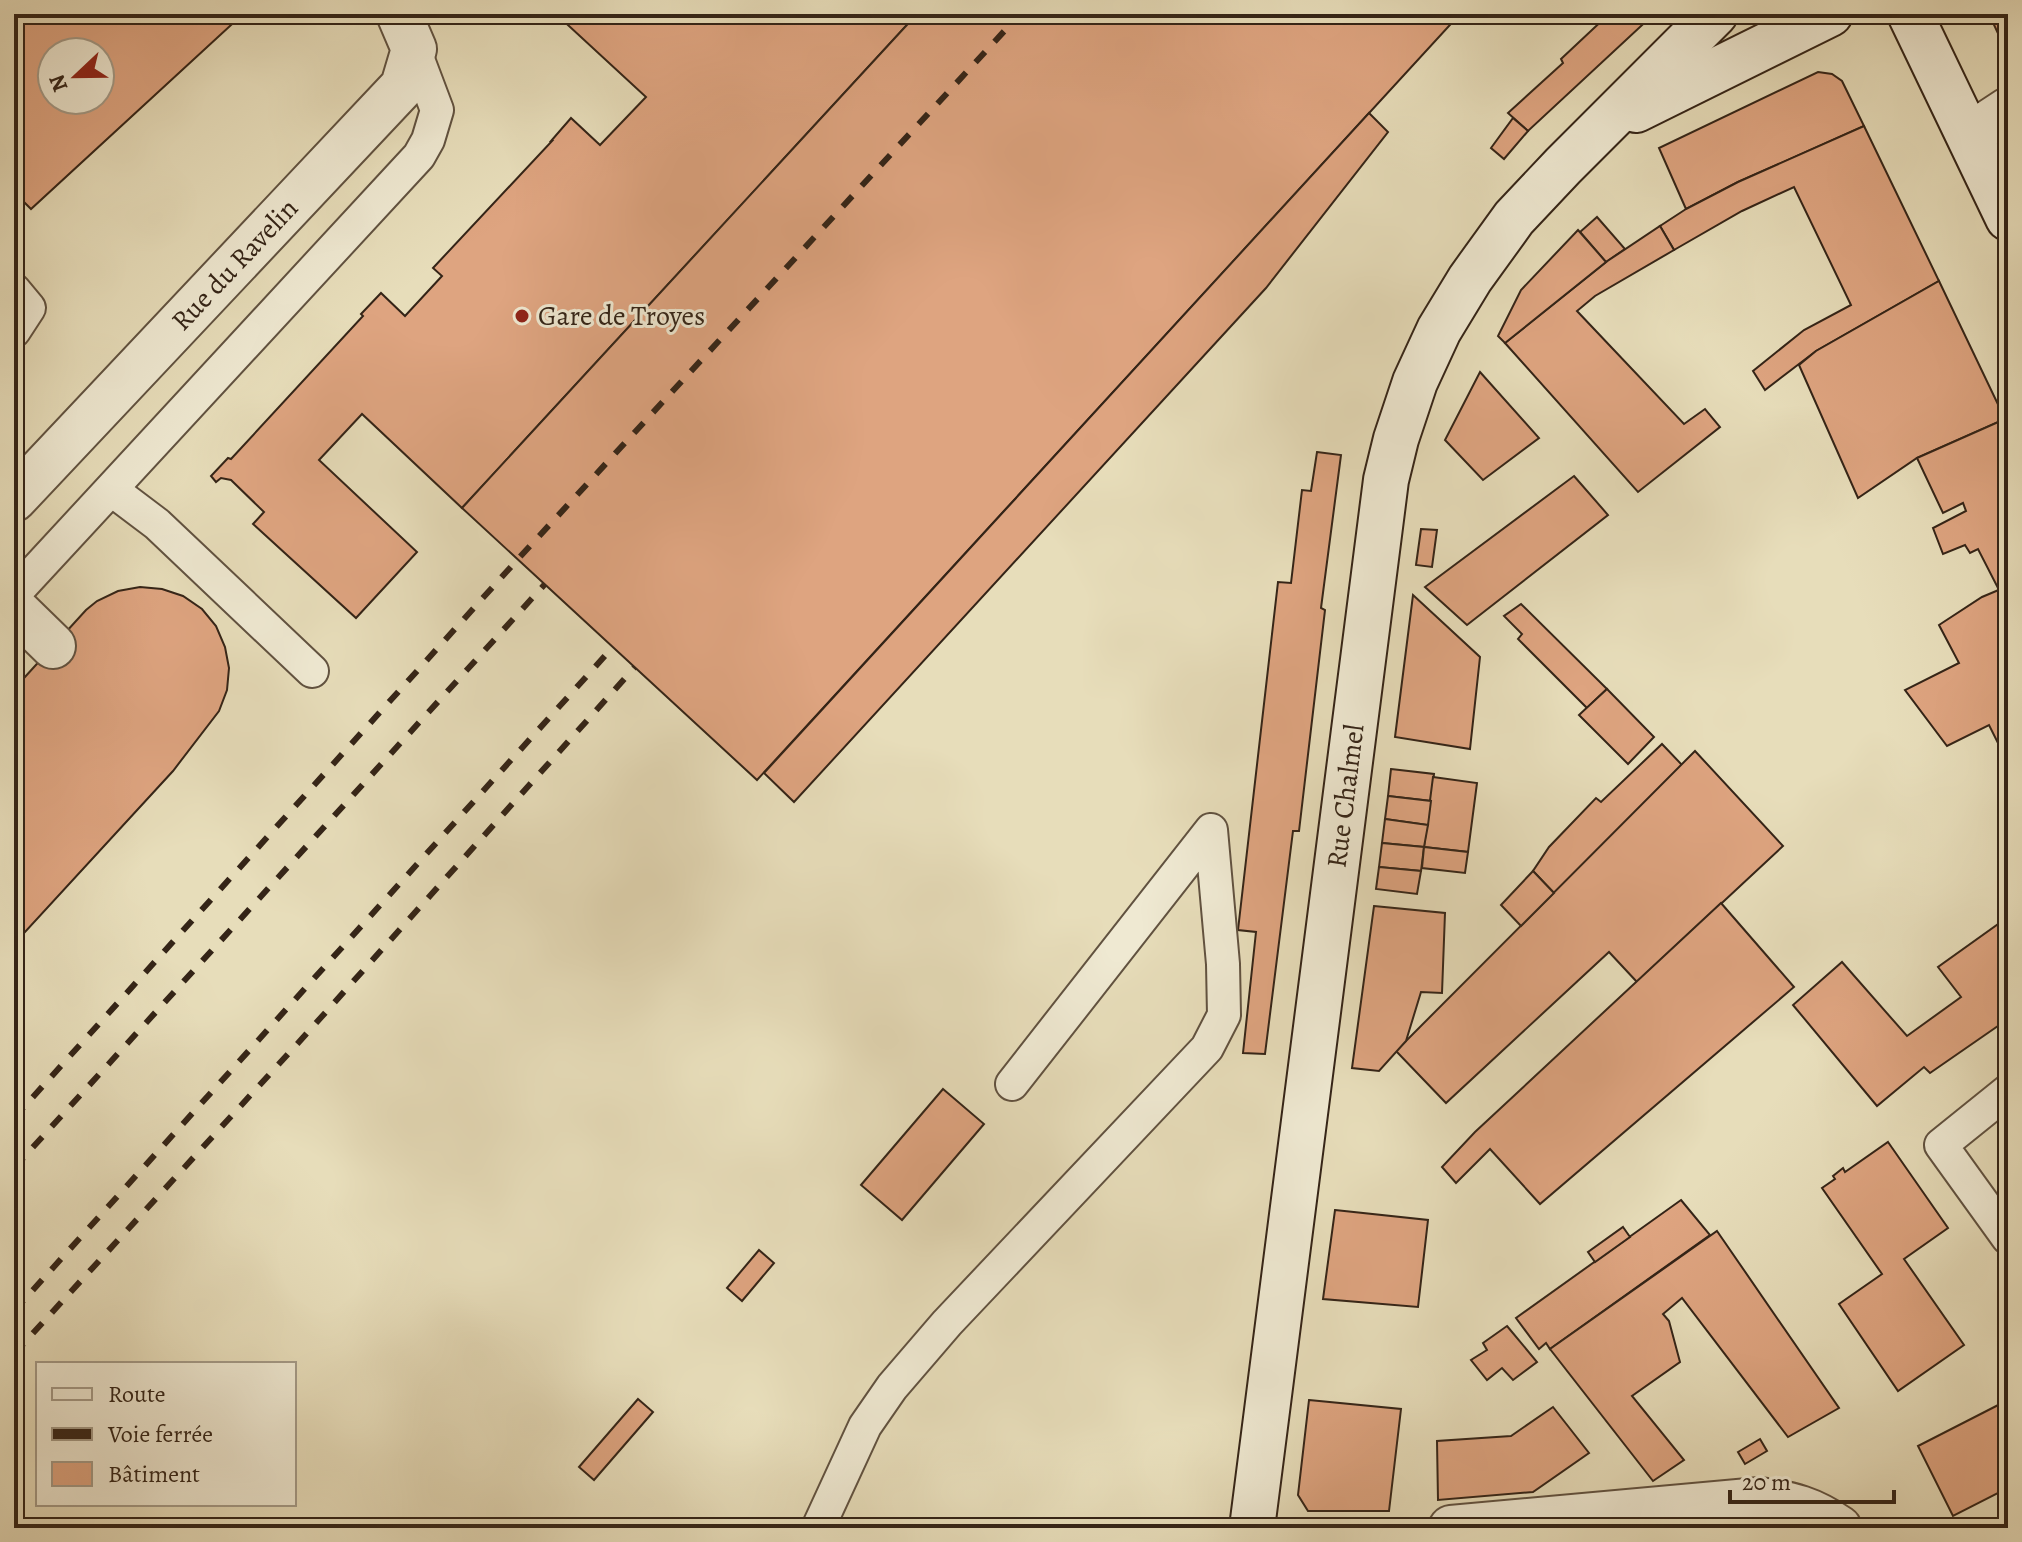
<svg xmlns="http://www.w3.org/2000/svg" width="2022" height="1542" font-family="Alegreya,serif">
<rect width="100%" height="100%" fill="#e7ddba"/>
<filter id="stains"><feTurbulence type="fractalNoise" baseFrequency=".0025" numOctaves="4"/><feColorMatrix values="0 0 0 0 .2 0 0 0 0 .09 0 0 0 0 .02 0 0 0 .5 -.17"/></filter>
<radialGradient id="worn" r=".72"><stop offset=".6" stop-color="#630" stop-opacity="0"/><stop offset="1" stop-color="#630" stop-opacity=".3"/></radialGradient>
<g fill="#dea480" stroke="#342417" stroke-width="2" fill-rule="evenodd">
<path d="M14 14H243L31 209 14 192ZM52 52H100V100H52Z"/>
<path d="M556 14H917L462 508 362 414 319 460 417 552 356 618 253 524 264 512 231 480 221 478 216 482 211 476 228 458 231 459 363 316 361 314 381 293 405 316 442 276 433 268 552 141H551L571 118 600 145 646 97Z"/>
<path d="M917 14H1460L757 780 462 508Z"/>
<path d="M1609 14H1654L1528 131 1508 113 1563 63 1561 59Z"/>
<path d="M1989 14H2008V42L2001 40Z"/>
<path d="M1818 72 1832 74 1842 81 1864 126 1738 182 1686 209 1659 148Z"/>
<path d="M1369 113 1388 132 1266 288 794 802 764 773Z"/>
<path d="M1513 118 1528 131 1504 159 1491 148Z"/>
<path d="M1864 126 1939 281 1816 351 1765 390 1753 371 1804 330 1851 305 1794 187 1742 211 1674 250 1660 226 1686 209 1738 182Z"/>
<path d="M1597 217 1625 249 1606 262 1580 232Z"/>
<path d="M1660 226 1674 250 1595 296 1577 311 1684 424 1705 409 1720 427 1638 492 1505 343 1606 262Z"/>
<path d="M1578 230 1606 262 1505 343 1498 336 1521 290Z"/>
<path d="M1939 281 2005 419 1917 458 1858 498 1799 365 1816 351Z"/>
<path d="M1480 372 1539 438 1483 480 1445 440Z"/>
<path d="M2005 419 2008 426V586L1999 590 1978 549 1970 553 1965 545 1943 554 1933 528 1966 511 1963 503 1943 513 1917 458Z"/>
<path d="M1317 452 1341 455 1321 608 1325 610 1299 831H1293L1265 1054 1243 1053 1256 932 1238 930 1278 582 1291 583 1302 490 1311 491Z"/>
<path d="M1574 476 1608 515 1467 625 1425 587Z"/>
<path d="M1421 529 1437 530 1432 567 1416 565Z"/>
<path d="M2008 586V763L1989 725 1947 746 1905 690 1959 663 1939 625 1982 597Z"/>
<path d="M140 587 162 589 183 596 202 609 216 626 225 647 229 668 227 690 219 711 173 771 14 944V689L86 610 97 601 118 591Z"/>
<path d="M1413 595 1480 657 1470 749 1395 737Z"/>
<path d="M1521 604 1607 689 1587 708 1518 639 1522 634 1504 616Z"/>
<path d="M1607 689 1654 737 1628 764 1579 715Z"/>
<path d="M1662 744 1682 765 1554 893 1533 871 1549 847 1596 798 1601 802Z"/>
<path d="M1695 751 1783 846 1637 982 1609 952 1446 1103 1396 1051Z"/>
<path d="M1391 769 1434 774 1431 801 1388 796Z"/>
<path d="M1433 777 1477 783 1468 852 1424 847Z"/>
<path d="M1388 796 1431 801 1428 825 1385 819Z"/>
<path d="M1385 819 1428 825 1424 847 1382 843Z"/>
<path d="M1382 843 1424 847 1421 871 1379 867Z"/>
<path d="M1424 847 1468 852 1465 873 1422 868Z"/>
<path d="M1379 867 1421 871 1417 894 1376 889Z"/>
<path d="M1533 871 1554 893 1521 926 1501 905Z"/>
<path d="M1721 903 1794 987 1540 1204 1490 1149 1456 1183 1442 1167 1475 1132Z"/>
<path d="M1374 906 1445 913 1442 993 1421 992 1406 1041 1379 1071 1352 1068Z"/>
<path d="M2008 917V1019L1930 1073 1924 1067 1877 1106 1793 1005 1842 962 1907 1036 1961 997 1938 967Z"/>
<path d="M943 1089 984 1124 902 1220 861 1185Z"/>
<path d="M1888 1142 1948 1228 1904 1259 1964 1345 1898 1391 1839 1304 1882 1274 1822 1188 1835 1179 1833 1176 1843 1168 1845 1172Z"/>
<path d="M1681 1200 1710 1235 1550 1349 1546 1343 1539 1349 1516 1318Z"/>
<path d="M1335 1210 1428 1220 1418 1307 1323 1299Z"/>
<path d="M1623 1227 1630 1237 1595 1262 1588 1252Z"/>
<path d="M1717 1231 1839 1408 1788 1437 1682 1298 1663 1314 1669 1321 1680 1362 1632 1396 1684 1460 1653 1481 1550 1349Z"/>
<path d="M759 1250 774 1263 742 1301 727 1288Z"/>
<path d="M1507 1326 1537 1362 1513 1380 1502 1368 1487 1380 1471 1360 1487 1350 1483 1343Z"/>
<path d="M638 1399 653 1412 594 1480 579 1467Z"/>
<path d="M1309 1400 1401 1409 1389 1511H1308L1298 1495Z"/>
<path d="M2008 1400V1488L1953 1516 1918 1446Z"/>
<path d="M1553 1407 1589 1453 1533 1492 1438 1500 1437 1441 1511 1436Z"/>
<path d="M1760 1439 1767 1451 1745 1464 1738 1452Z"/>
</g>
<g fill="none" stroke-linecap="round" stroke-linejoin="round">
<defs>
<g id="lane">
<path d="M14 290 29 308 14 331"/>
<path d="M112 490 157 524 312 671"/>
<path d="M14 594 419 156 428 140 437 110 414 49"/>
<path d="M2008 1091 1941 1145 2008 1238"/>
<path d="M818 1528 865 1426 892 1387 947 1323 1207 1048 1224 1015 1223 964 1211 830 1012 1084"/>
</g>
<g id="street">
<path d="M1970 135 2008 110"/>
<path id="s1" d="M14 499 403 86 414 49 399 14"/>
<path d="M14 608 53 646"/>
<path d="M1451 1528 1760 1500C1792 1504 1811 1509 1839 1528"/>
</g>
<g id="secondary">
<path d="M1910 14 2008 218"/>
<path d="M1636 110 1830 14"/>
<path id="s2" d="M1252 1528 1386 480 1396 439 1415 382 1439 330 1470 279 1514 218 1563 166 1715 14"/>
</g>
</defs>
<use href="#lane" stroke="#615240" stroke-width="36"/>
<use href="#street" stroke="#615240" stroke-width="48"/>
<use href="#secondary" stroke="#342417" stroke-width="48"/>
<use href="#lane" stroke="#efe9d2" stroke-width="32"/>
<use href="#street" stroke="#efe9d2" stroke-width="44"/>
<use href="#secondary" stroke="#efe9d2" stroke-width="44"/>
<g stroke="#342417" stroke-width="6" stroke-dasharray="14 14" stroke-linecap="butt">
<path d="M14 1118 518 559 1020 14"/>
<path d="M14 1168 545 584"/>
<path d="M14 1311 613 647"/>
<path d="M14 1354 299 1042 635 667"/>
</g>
</g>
<circle fill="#8f2418" stroke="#efe9d2" stroke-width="3" cx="522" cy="316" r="8"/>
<g text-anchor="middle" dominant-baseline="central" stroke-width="6" stroke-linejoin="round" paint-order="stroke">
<g font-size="28" fill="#342417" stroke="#efe9d2">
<text stroke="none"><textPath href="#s1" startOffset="322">Rue du Ravelin</textPath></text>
<text stroke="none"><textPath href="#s2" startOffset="738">Rue Chalmel</textPath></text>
</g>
<g font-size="28" fill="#342417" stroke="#efe9d2" text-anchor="start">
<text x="538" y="316">Gare de Troyes</text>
</g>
</g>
<rect width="2022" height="1542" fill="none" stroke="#e7ddba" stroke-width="48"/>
<rect x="16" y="16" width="1990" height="1510" fill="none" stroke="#342417" stroke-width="4"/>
<rect x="24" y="24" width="1974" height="1494" fill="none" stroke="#342417" stroke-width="2"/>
<rect x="36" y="1362" width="260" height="144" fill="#efe9d2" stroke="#a49a87" stroke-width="2"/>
<rect x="52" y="1388" width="40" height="12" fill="#efe9d2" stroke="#a49a87" stroke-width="2"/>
<text x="108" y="1402" font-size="24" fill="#342417">Route</text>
<rect x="52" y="1428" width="40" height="12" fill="#342417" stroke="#a49a87" stroke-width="2"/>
<text x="108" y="1442" font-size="24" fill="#342417">Voie ferrée</text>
<rect x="52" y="1462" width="40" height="24" fill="#dea480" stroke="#a49a87" stroke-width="2"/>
<text x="108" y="1482" font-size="24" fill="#342417">Bâtiment</text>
<g transform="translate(76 76) rotate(248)"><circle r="38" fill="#efe9d2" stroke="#a49a87" stroke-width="2"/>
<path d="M0-6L14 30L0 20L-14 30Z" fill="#8f2418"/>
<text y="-12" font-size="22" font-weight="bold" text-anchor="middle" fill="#342417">N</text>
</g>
<path d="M1730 1490v12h164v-12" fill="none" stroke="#342417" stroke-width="4"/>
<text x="1742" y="1490" font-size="24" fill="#342417" stroke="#efe9d2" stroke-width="6" paint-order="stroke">20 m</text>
<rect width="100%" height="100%" filter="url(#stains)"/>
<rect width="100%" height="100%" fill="url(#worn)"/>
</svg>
